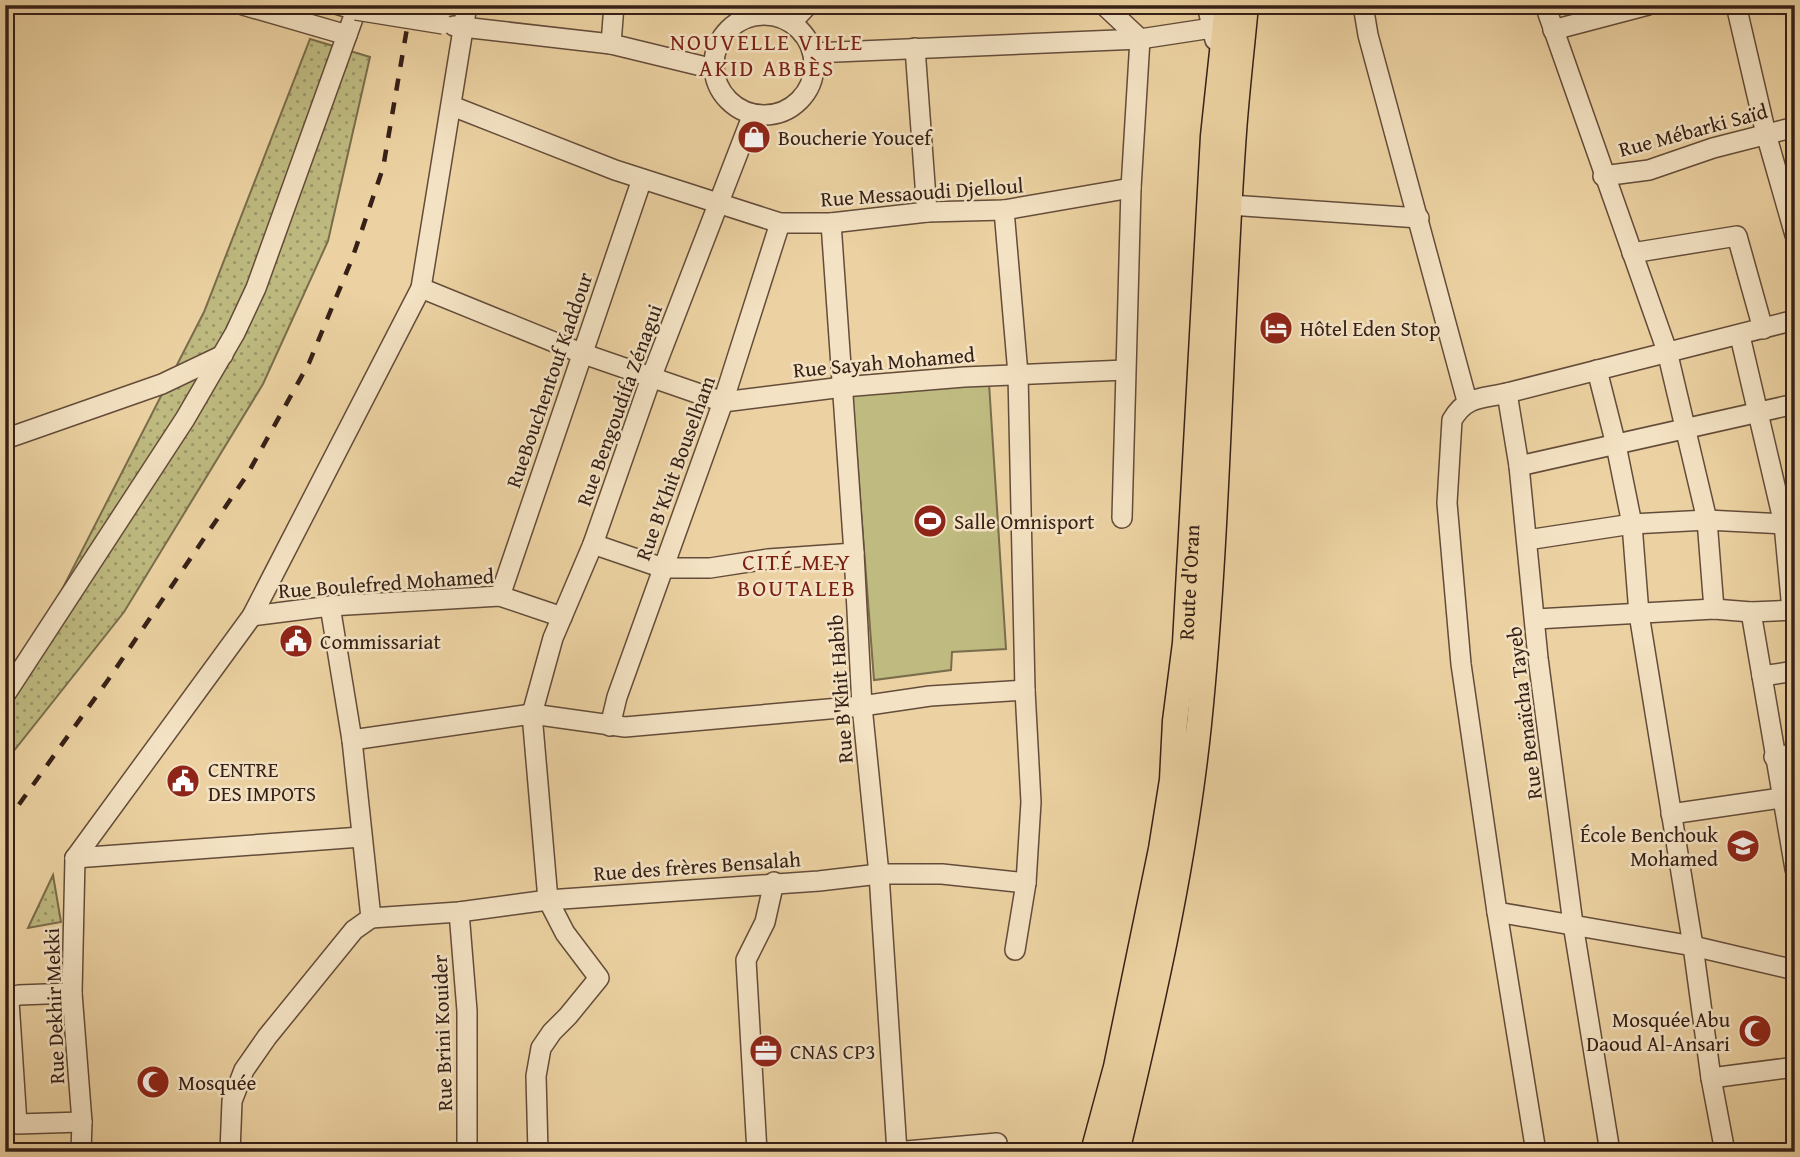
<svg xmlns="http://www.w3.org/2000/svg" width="1800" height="1157" font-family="'Gentium Book Plus',serif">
<defs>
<pattern id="grass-dots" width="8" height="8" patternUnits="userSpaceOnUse" patternTransform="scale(1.75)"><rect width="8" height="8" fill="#beba80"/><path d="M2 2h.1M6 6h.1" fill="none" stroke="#9b9768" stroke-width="1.8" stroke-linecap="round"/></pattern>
</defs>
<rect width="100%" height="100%" fill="#ecd2a2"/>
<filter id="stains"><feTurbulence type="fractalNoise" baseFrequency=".00286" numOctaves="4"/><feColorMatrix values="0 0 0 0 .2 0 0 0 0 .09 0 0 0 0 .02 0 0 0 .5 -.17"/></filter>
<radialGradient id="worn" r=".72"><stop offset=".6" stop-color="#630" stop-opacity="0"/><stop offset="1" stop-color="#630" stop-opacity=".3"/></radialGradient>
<g fill="url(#grass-dots)" stroke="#7a6d4c" stroke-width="2">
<path d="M310 39 370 57 328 241 263 384 124 612 5 762V701L204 312Z"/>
<path d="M53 875 61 922 28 928Z"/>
</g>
<path fill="#beba80" stroke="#7a6d4c" stroke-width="2" d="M989 383 1006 649 952 652 951 670 874 680 852 392Z"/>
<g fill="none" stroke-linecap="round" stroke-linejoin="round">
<defs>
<g id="minor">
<path d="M243 5 347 35"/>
<path d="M339 5 356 10"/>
<path d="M1104 5 1140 39 1131 188 1122 518"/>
<path d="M1207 5 1215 40"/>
<path d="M1363 5 1368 35 1467 401"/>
<path d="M1545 5 1667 351 1707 520 1714 609"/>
<path d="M1736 5 1766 134 1795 235"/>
<circle cx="764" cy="65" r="50"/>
<path d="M792 22 808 5"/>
<path d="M454 26 611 44 714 69"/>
<path d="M1553 30 1648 5"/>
<path d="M611 44 614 5"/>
<path d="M915 48 927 212"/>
<path d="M813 53 1140 39 1212 28"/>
<path d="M452 106 615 170 780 223H831L927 212 1004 210 1131 188"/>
<path d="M1603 176 1649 170 1713 148 1795 127"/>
<path d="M1230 205 1419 218"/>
<path d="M1004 210 1018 374 1025 690"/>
<path d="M831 223 854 553 862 706 879 874 897 1152"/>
<path d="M1632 253 1737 236 1763 329"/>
<path d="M421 288 581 353 723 402 843 387 964 377 1125 370"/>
<path d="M1740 336 1784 524 1792 610"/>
<path d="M1597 370 1616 445 1632 524 1639 614 1693 946 1711 1078 1725 1152"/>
<path d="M1507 393 1519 466 1538 658 1573 924 1610 1152"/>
<path d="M5 439 162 384 223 355"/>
<path d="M1519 466 1795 404"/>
<path d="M1527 540 1632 524 1707 520 1784 524"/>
<path d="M593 544 663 568H710L768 559 854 553"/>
<path d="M500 596 642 179"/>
<path d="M1751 612 1795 869"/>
<path d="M252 616 330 606 500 596 562 617"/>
<path d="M1536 619 1714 609 1751 612 1795 610"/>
<path d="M1762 676 1795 671"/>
<path d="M5 695 185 419 235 333 256 288 356 10 360 5"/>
<path d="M610 726 617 697 723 402 780 223"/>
<path d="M352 740 532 714 625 727 862 706 930 696 1025 690 1031 802 1026 883 1015 950"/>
<path d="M1774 757 1795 754"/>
<path d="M1671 814 1781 798"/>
<path d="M75 858 252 616 421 288 467 5"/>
<path d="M75 858 72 993 82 1122 81 1152"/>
<path d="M75 858 361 837"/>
<path d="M459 912 467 1011V1152"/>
<path d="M1497 912 1693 946 1795 970"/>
<path d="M371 918 459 912 548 900 819 881 879 874H942L1026 883"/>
<path d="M72 993 19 995 12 997 9 1001 17 1124 82 1122"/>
<path d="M1711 1078 1795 1067"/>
<path d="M230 1152 232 1101 244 1070 267 1037 354 930 371 918 352 740 330 606"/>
<path d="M538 1152 536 1076 541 1048 552 1032 568 1016 599 978 565 933 548 900 532 714 553 638 593 544 651 378 753 114"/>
<path d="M757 1152 746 960 765 922 774 882"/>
<path d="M895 1152 997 1143"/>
<path d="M1536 1152 1497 912 1461 664 1447 503 1452 420C1466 396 1481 399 1507 393L1795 320"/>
</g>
<g id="major">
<path id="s1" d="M1093 1152 1116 1067 1161 849 1172 780 1175 721 1185 643 1213 136 1227 5"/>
<path d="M1117 1152C1151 1010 1184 869 1199 724 1219 528 1220 329 1234 132 1237 90 1242 48 1246 5"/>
</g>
</defs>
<use href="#minor" stroke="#644c3a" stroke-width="22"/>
<use href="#major" stroke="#362017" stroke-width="27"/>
<use href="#minor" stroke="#f3e2c3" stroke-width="19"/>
<use href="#major" stroke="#ecd2a2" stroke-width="24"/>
<path stroke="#362017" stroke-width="4.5" stroke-dasharray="12 12" stroke-linecap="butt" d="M5 824 108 680 247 475 309 363 352 259 383 168 411 5"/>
<defs>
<path id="minor-bridge" d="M356 10 443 24"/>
</defs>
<use href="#minor-bridge" stroke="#644c3a" stroke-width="22" stroke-linecap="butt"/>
<use href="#minor-bridge" stroke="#f3e2c3" stroke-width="19"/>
</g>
<defs>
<symbol id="shop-disc" viewBox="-11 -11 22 22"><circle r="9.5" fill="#8f2418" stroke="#f3e2c3"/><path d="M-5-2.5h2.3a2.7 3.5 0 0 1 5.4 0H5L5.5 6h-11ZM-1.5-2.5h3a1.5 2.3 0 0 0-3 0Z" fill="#fff"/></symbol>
<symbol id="hotel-disc" viewBox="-11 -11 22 22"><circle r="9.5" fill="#8f2418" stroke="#f3e2c3"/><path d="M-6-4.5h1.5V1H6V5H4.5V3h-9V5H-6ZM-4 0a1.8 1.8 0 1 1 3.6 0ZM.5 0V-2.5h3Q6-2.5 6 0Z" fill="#fff"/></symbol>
<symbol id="stadium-disc" viewBox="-11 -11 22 22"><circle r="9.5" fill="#8f2418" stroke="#f3e2c3"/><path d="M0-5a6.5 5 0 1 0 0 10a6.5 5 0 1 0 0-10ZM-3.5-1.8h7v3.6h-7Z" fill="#fff"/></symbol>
<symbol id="civic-disc" viewBox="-11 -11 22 22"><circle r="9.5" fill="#8f2418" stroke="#f3e2c3"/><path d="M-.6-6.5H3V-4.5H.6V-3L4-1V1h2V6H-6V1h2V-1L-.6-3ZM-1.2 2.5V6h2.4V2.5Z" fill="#fff"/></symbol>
<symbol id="school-disc" viewBox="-11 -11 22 22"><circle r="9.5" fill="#8f2418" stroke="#f3e2c3"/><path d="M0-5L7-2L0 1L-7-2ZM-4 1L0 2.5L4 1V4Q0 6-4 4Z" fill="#fff"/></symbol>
<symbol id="mosque-disc" viewBox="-11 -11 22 22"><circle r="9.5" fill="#8f2418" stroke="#f3e2c3"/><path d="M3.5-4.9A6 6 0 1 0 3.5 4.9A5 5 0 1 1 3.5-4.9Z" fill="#fff"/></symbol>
<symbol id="office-disc" viewBox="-11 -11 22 22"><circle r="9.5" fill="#8f2418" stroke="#f3e2c3"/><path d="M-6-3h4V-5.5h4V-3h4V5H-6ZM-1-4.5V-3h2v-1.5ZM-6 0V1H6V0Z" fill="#fff"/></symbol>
</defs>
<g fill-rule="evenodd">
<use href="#shop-disc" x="735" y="118" width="38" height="38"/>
<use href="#hotel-disc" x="1257" y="309" width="38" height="38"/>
<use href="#stadium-disc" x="911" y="502" width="38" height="38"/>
<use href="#civic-disc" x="277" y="622" width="38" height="38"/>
<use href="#civic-disc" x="164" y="762" width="38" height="38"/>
<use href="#school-disc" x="1724" y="827" width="38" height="38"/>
<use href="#mosque-disc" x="1736" y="1012" width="38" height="38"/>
<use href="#office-disc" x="747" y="1032" width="38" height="38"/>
<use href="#mosque-disc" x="134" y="1063" width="38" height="38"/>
</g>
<g text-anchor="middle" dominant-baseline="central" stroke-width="5" stroke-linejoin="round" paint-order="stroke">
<g font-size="21" fill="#362017" stroke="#f3e2c3">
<text transform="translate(1693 130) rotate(-15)">Rue Mébarki Saïd</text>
<text transform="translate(922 192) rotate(-4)">Rue Messaoudi Djelloul</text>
<text transform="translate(884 362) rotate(-5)">Rue Sayah Mohamed</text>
<text transform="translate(549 380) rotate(-71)">RueBouchentouf Kaddour</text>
<text transform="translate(619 405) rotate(-70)">Rue Bengoudifa Zénagui</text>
<text transform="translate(675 468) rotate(-70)">Rue B'Khit Bouselham</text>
<text stroke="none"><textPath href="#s1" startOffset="579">Route d'Oran</textPath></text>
<text transform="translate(386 583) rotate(-4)">Rue Boulefred Mohamed</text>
<text transform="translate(840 689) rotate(-94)">Rue B'Khit Habib</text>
<text transform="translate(1524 713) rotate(-97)">Rue Benaïcha Tayeb</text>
<text transform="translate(697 866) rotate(-4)">Rue des frères Bensalah</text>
<text transform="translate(54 1006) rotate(-92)">Rue Dekhir Mekki</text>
<text transform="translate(442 1033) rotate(-92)">Rue Brini Kouider</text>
</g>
<g font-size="21" fill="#362017" stroke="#f3e2c3" text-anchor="start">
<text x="778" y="137">Boucherie Youcef</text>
<text x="1300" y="328">Hôtel Eden Stop</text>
<text x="954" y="521">Salle Omnisport</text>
<text x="320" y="641">Commissariat</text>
<text x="208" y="769">CENTRE<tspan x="208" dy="24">DES IMPOTS</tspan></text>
<text x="1718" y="834" text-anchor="end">École Benchouk<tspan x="1718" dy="24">Mohamed</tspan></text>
<text x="1730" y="1019" text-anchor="end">Mosquée Abu<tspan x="1730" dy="24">Daoud Al-Ansari</tspan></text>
<text x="790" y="1051">CNAS CP3</text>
<text x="178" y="1082">Mosquée</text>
</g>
<g font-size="23" letter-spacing="2" fill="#7a1f14" stroke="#f3e2c3">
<text x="767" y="41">NOUVELLE VILLE<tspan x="767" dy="26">AKID ABBÈS</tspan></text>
<text x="797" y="561">CITÉ MEY<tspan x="797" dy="26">BOUTALEB</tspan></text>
</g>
</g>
<rect width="1800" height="1157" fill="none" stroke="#ecd2a2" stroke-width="28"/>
<rect x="7" y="7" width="1786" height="1143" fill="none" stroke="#362017" stroke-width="3.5"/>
<rect x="14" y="14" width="1772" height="1129" fill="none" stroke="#362017" stroke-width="2"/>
<rect width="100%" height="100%" filter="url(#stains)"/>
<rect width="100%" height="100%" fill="url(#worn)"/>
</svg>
